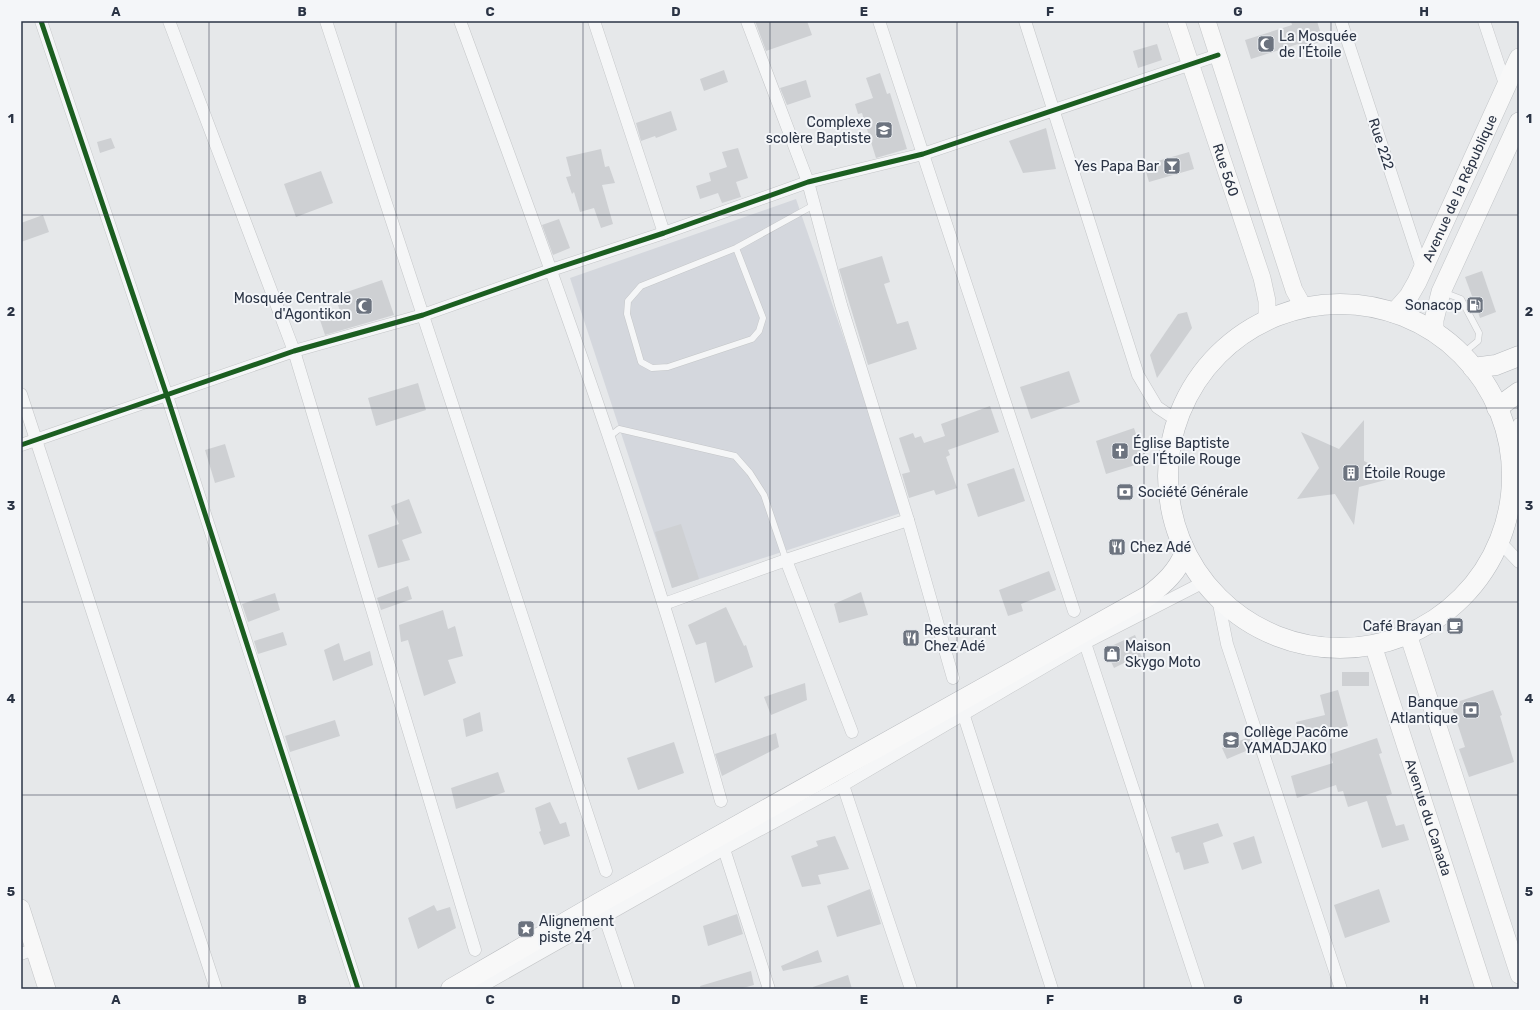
<svg xmlns="http://www.w3.org/2000/svg" width="1540" height="1010" font-family="Rubik,sans-serif">
<rect width="100%" height="100%" fill="#e6e8ea"/>
<path fill="#d4d7dd" d="M796 199 904 512 672 588 570 278Z"/>
<g fill="#ced0d3">
<path d="M755 21H807L812 35 766 51Z"/>
<path d="M1291 21H1317L1323 41 1299 48 1298 44 1251 59 1245 40 1292 25Z"/>
<path d="M1157 44 1162 60 1138 68 1133 51Z"/>
<path d="M724 70 728 82 704 91 700 79Z"/>
<path d="M880 73 887 94 890 93 907 149 876 158 862 113 858 114 855 104 873 98 866 78Z"/>
<path d="M806 80 811 97 787 105 780 88Z"/>
<path d="M671 111 677 130 656 138 655 136 641 141 636 123Z"/>
<path d="M1046 128 1056 169 1023 173 1009 141Z"/>
<path d="M111 138 115 148 100 153 97 142Z"/>
<path d="M738 148 748 178 736 182 741 197 722 203 718 193 700 199 696 186 711 181 709 173 727 167 722 152Z"/>
<path d="M601 149 605 167 609 166 615 183 602 185 613 224 601 228 594 208 580 212 574 192 572 194 566 177 571 176 566 157Z"/>
<path d="M1189 152 1194 169 1149 182 1144 165Z"/>
<path d="M321 171 333 203 296 217 284 184Z"/>
<path d="M43 215 49 232 21 242V223Z"/>
<path d="M559 219 570 248 553 255 542 225Z"/>
<path d="M882 256 890 282 884 284 897 324 908 321 917 349 868 365 839 269Z"/>
<path d="M1482 271 1496 312 1480 318 1465 277Z"/>
<path d="M382 280 394 315 325 335 320 320 341 314 335 296Z"/>
<path d="M1187 312 1192 328 1157 378 1150 355 1178 314Z"/>
<path d="M1069 371 1080 402 1031 419 1020 387Z"/>
<path d="M418 383 426 410 376 426 368 398Z"/>
<path d="M990 406 999 432 948 450 950 455 946 457 957 488 936 495 934 490 909 498 902 474 910 472 899 438 913 433 915 438 921 436 924 443 945 436 941 424Z"/>
<path d="M1364 420V461L1397 477 1359 487 1354 525 1335 494 1297 499 1319 468 1301 432 1339 449Z"/>
<path d="M1134 428 1145 462 1106 474 1096 441Z"/>
<path d="M225 444 235 477 215 483 205 450Z"/>
<path d="M1014 468 1025 501 978 517 967 484Z"/>
<path d="M409 499 422 533 402 540 410 560 378 568 368 535 399 524 391 506Z"/>
<path d="M681 524 699 579 672 588 655 532Z"/>
<path d="M1049 571 1056 590 1021 604 1023 611 1008 616 999 590Z"/>
<path d="M408 586 412 599 381 610 377 598Z"/>
<path d="M861 592 868 615 839 623 834 604Z"/>
<path d="M275 593 280 610 248 622 242 604Z"/>
<path d="M726 607 744 646 746 645 753 667 715 683 706 642 696 645 688 625Z"/>
<path d="M443 610 448 629 455 626 463 656 448 660 456 683 424 696 408 640 401 642 399 625Z"/>
<path d="M283 632 287 645 258 654 254 641Z"/>
<path d="M1135 635 1140 647 1138 648 1144 662 1129 669 1126 662 1114 668 1105 649Z"/>
<path d="M339 643 344 661 370 651 373 665 333 681 324 650Z"/>
<rect x="1342" y="672" width="27" height="14"/>
<path d="M805 683 807 700 771 715 764 697Z"/>
<path d="M1338 690 1348 726 1324 734 1322 729 1299 734 1296 722 1325 715 1320 695Z"/>
<path d="M1493 690 1502 715 1500 716 1514 762 1469 777 1459 749 1465 747 1451 704Z"/>
<path d="M480 712 483 731 466 737 463 719Z"/>
<path d="M335 720 340 736 290 752 285 736Z"/>
<path d="M776 733 779 747 722 776 715 754Z"/>
<path d="M1249 737 1253 748 1227 759 1222 748Z"/>
<path d="M1377 738 1382 753 1379 754 1392 794 1386 796 1396 826 1404 824 1409 840 1382 848 1367 801 1348 807 1343 791 1338 792 1336 785 1297 798 1291 776 1333 763 1330 754Z"/>
<path d="M674 742 684 773 638 790 627 758Z"/>
<path d="M498 772 505 792 456 809 451 788Z"/>
<path d="M550 802 560 824 566 822 570 836 544 845 539 832 541 831 535 808Z"/>
<path d="M1218 823 1223 836 1203 843 1209 863 1184 870 1179 852 1176 853 1171 837Z"/>
<path d="M835 836 849 869 818 875 821 884 802 887 791 856 818 846 816 841Z"/>
<path d="M1254 836 1262 863 1242 870 1233 843Z"/>
<path d="M870 889 881 924 837 937 827 906Z"/>
<path d="M1379 889 1390 922 1345 938 1334 905Z"/>
<path d="M434 905 437 911 450 907 456 928 418 949 408 918Z"/>
<path d="M737 914 743 934 708 946 703 926Z"/>
<path d="M818 950 822 962 783 971 781 966Z"/>
<path d="M751 971 754 985 739 989H701L700 986Z"/>
<path d="M848 975 852 989H813V987Z"/>
</g>
<g fill="none" stroke-linecap="round" stroke-linejoin="round">
<defs>
<g id="service">
<path d="M736 248 763 318 759 331 752 339 668 367 652 368 641 362 627 314 628 301 641 286 736 248 814 205"/>
<path d="M1443 292 1461 299 1479 333 1478 341 1461 355"/>
<path d="M609 437 619 429 735 456 750 473 764 495 786 560"/>
</g>
<g id="minor">
<path d="M41 21 167 396 358 989"/>
<path d="M169 21 294 351 475 950"/>
<path d="M326 21 606 871"/>
<path d="M460 21C531 214 602 407 663 603 684 668 702 735 721 801"/>
<path d="M594 21 664 233"/>
<path d="M747 21 808 182 841 305 908 520 953 678"/>
<path d="M879 21 1074 611"/>
<path d="M1025 21 1138 375 1157 407 1178 421"/>
<path d="M1341 21 1422 268"/>
<path d="M1484 21 1506 87"/>
<path d="M21 394 216 989"/>
<path d="M1508 444 1519 424"/>
<path d="M21 445 294 351 423 315 551 270 664 233 808 182 923 154 1218 55"/>
<path d="M1498 540 1519 562"/>
<path d="M786 560 852 732"/>
<path d="M1218 599 1227 644 1341 989"/>
<path d="M664 604 786 560 908 520"/>
<path d="M1085 643 1199 989"/>
<path d="M963 713 1052 989"/>
<path d="M843 785 911 989"/>
<path d="M724 849 769 989"/>
<path d="M605 918 629 989"/>
<path d="M21 954 34 949"/>
<path d="M477 989 724 849 843 785 1085 643 1204 582"/>
</g>
<g id="secondary">
<path id="s1" d="M1176 21 1262 278 1267 301V321"/>
<path d="M1207 21 1294 290 1304 308"/>
<path d="M1408 634 1519 975"/>
<path id="s2" d="M1373 645 1484 989"/>
<path d="M21 908 47 989"/>
</g>
<g id="primary">
<path id="s3" d="M1394 313 1409 296 1417 282 1519 58"/>
<path d="M1434 332V320L1441 292 1519 122"/>
</g>
<g id="trunk">
<circle cx="1340" cy="476" r="172"/>
<path d="M1473 368 1496 365 1519 356"/>
<path d="M1497 408 1519 392"/>
<path d="M451 989 599 903 1148 596C1164 584 1178 571 1185 552"/>
</g>
</defs>
<use href="#service" stroke="#c4c6c8" stroke-width="7"/>
<use href="#minor" stroke="#c4c6c8" stroke-width="13"/>
<use href="#secondary" stroke="#c4c6c8" stroke-width="18"/>
<use href="#primary" stroke="#c2c5c8" stroke-width="20"/>
<use href="#trunk" stroke="#b8bbbf" stroke-width="21"/>
<use href="#service" stroke="#f5f6f7" stroke-width="6"/>
<use href="#minor" stroke="#f5f6f7" stroke-width="12"/>
<use href="#secondary" stroke="#f8f8f8" stroke-width="17"/>
<use href="#primary" stroke="#f8f8f8" stroke-width="19"/>
<use href="#trunk" stroke="#f8f8f8" stroke-width="20"/>
<defs>
<g id="cycleway">
<path d="M41 21 167 396 358 989"/>
<path d="M21 445 294 351 423 315 551 270 664 233 808 182 923 154 1218 55"/>
</g>
</defs>
<use href="#cycleway" stroke="#f4f6f9" stroke-width="8"/>
<use href="#cycleway" stroke="#1b5e20" stroke-width="5"/>
</g>
<path fill="none" stroke="#2b3445" stroke-width="1" stroke-opacity="0.55" d="M209 21V989M396 21V989M583 21V989M770 21V989M957 21V989M1144 21V989M1331 21V989M21 215H1519M21 408H1519M21 602H1519M21 795H1519"/>
<defs>
<symbol id="mosque-square" viewBox="-11 -11 22 22"><rect x="-9" y="-9" width="18" height="18" rx="4" fill="#6c737f" stroke="#f4f6f9"/><path d="M3.5-4.9A6 6 0 1 0 3.5 4.9A5 5 0 1 1 3.5-4.9Z" fill="#fff"/></symbol>
<symbol id="school-square" viewBox="-11 -11 22 22"><rect x="-9" y="-9" width="18" height="18" rx="4" fill="#6c737f" stroke="#f4f6f9"/><path d="M0-5L7-2L0 1L-7-2ZM-4 1L0 2.5L4 1V4Q0 6-4 4Z" fill="#fff"/></symbol>
<symbol id="bar-square" viewBox="-11 -11 22 22"><rect x="-9" y="-9" width="18" height="18" rx="4" fill="#6c737f" stroke="#f4f6f9"/><path d="M-6-5H6L.8 .8V4.5H3.5V6h-7V4.5H-.8V.8Z" fill="#fff"/></symbol>
<symbol id="fuel-square" viewBox="-11 -11 22 22"><rect x="-9" y="-9" width="18" height="18" rx="4" fill="#6c737f" stroke="#f4f6f9"/><path d="M-5.5-6h7V0h2V4h1.3V-2.5L3-4.5l.8-.8L6-3V5H2.5V1h-1V6h-7ZM-4.2-4.7v3.2H.2V-4.7Z" fill="#fff"/></symbol>
<symbol id="church-square" viewBox="-11 -11 22 22"><rect x="-9" y="-9" width="18" height="18" rx="4" fill="#6c737f" stroke="#f4f6f9"/><path d="M-1.2-6h2.4v3.5h3.3v2.4h-3.3V6h-2.4V-.1h-3.3v-2.4h3.3Z" fill="#fff"/></symbol>
<symbol id="building-square" viewBox="-11 -11 22 22"><rect x="-9" y="-9" width="18" height="18" rx="4" fill="#6c737f" stroke="#f4f6f9"/><path d="M-4-6H4V6H1V3H-1V6H-4ZM-2.5-4.3h1.7v1.8h-1.7ZM.8-4.3h1.7v1.8H.8ZM-2.5-1h1.7V.8h-1.7ZM.8-1h1.7V.8H.8Z" fill="#fff"/></symbol>
<symbol id="bank-square" viewBox="-11 -11 22 22"><rect x="-9" y="-9" width="18" height="18" rx="4" fill="#6c737f" stroke="#f4f6f9"/><path d="M-6-4H6V4H-6ZM0-2.3a2.3 2.3 0 1 0 0 4.6a2.3 2.3 0 1 0 0-4.6Z" fill="#fff"/></symbol>
<symbol id="restaurant-square" viewBox="-11 -11 22 22"><rect x="-9" y="-9" width="18" height="18" rx="4" fill="#6c737f" stroke="#f4f6f9"/><path d="M-5-6h1v4h1v-4h1v4h1v-4h1v5L-1.5 .5V6h-2V.5L-5-1ZM5-6V6H3V1.5H1.5Q1.5-4 5-6Z" fill="#fff"/></symbol>
<symbol id="cafe-square" viewBox="-11 -11 22 22"><rect x="-9" y="-9" width="18" height="18" rx="4" fill="#6c737f" stroke="#f4f6f9"/><path d="M-5.5-4.5H6V0H3Q3 3.5 0 3.5H-2.5Q-5.5 3.5-5.5 0ZM3-3.2v2h1.7v-2ZM-6 4.5H4V6H-6Z" fill="#fff"/></symbol>
<symbol id="shop-square" viewBox="-11 -11 22 22"><rect x="-9" y="-9" width="18" height="18" rx="4" fill="#6c737f" stroke="#f4f6f9"/><path d="M-5-2.5h2.3a2.7 3.5 0 0 1 5.4 0H5L5.5 6h-11ZM-1.5-2.5h3a1.5 2.3 0 0 0-3 0Z" fill="#fff"/></symbol>
<symbol id="sight-square" viewBox="-11 -11 22 22"><rect x="-9" y="-9" width="18" height="18" rx="4" fill="#6c737f" stroke="#f4f6f9"/><path d="M0-6L1.8-2.2L6-1.7L2.9 1.2L3.7 5.4L0 3.3L-3.7 5.4L-2.9 1.2L-6-1.7L-1.8-2.2Z" fill="#fff"/></symbol>
</defs>
<g fill-rule="evenodd">
<use href="#mosque-square" x="1256" y="34" width="20" height="20"/>
<use href="#school-square" x="874" y="120" width="20" height="20"/>
<use href="#bar-square" x="1162" y="156" width="20" height="20"/>
<use href="#fuel-square" x="1465" y="295" width="20" height="20"/>
<use href="#mosque-square" x="354" y="296" width="20" height="20"/>
<use href="#church-square" x="1110" y="441" width="20" height="20"/>
<use href="#building-square" x="1341" y="463" width="20" height="20"/>
<use href="#bank-square" x="1115" y="482" width="20" height="20"/>
<use href="#restaurant-square" x="1107" y="537" width="20" height="20"/>
<use href="#cafe-square" x="1445" y="616" width="20" height="20"/>
<use href="#restaurant-square" x="901" y="628" width="20" height="20"/>
<use href="#shop-square" x="1102" y="644" width="20" height="20"/>
<use href="#bank-square" x="1461" y="700" width="20" height="20"/>
<use href="#school-square" x="1221" y="730" width="20" height="20"/>
<use href="#sight-square" x="516" y="919" width="20" height="20"/>
</g>
<g text-anchor="middle" dominant-baseline="central" stroke-width="4" stroke-linejoin="round" paint-order="stroke">
<g font-size="14" fill="#2b3445" stroke="#f4f6f9" text-anchor="start">
<text x="1279" y="36">La Mosquée<tspan x="1279" dy="16">de l'Étoile</tspan></text>
<text x="871" y="122" text-anchor="end">Complexe<tspan x="871" dy="16">scolère Baptiste</tspan></text>
<text x="1159" y="166" text-anchor="end">Yes Papa Bar</text>
<text x="351" y="298" text-anchor="end">Mosquée Centrale<tspan x="351" dy="16">d'Agontikon</tspan></text>
<text x="1462" y="305" text-anchor="end">Sonacop</text>
<text x="1133" y="443">Église Baptiste<tspan x="1133" dy="16">de l'Étoile Rouge</tspan></text>
<text x="1364" y="473">Étoile Rouge</text>
<text x="1138" y="492">Société Générale</text>
<text x="1130" y="547">Chez Adé</text>
<text x="1442" y="626" text-anchor="end">Café Brayan</text>
<text x="924" y="630">Restaurant<tspan x="924" dy="16">Chez Adé</tspan></text>
<text x="1125" y="646">Maison<tspan x="1125" dy="16">Skygo Moto</tspan></text>
<text x="1458" y="702" text-anchor="end">Banque<tspan x="1458" dy="16">Atlantique</tspan></text>
<text x="1244" y="732">Collège Pacôme<tspan x="1244" dy="16">YAMADJAKO</tspan></text>
<text x="539" y="921">Alignement<tspan x="539" dy="16">piste 24</tspan></text>
</g>
<g font-size="14" fill="#2b3445" stroke="#f4f6f9">
<text transform="translate(1381 144) rotate(72)">Rue 222</text>
<text stroke="none"><textPath href="#s1" startOffset="157">Rue 560</textPath></text>
<text stroke="none"><textPath href="#s3" startOffset="142">Avenue de la République</textPath></text>
<text stroke="none"><textPath href="#s2" startOffset="181">Avenue du Canada</textPath></text>
</g>
</g>
<rect width="1540" height="1010" fill="none" stroke="#f4f6f9" stroke-width="44"/>
<rect x="22" y="22" width="1496" height="966" fill="none" stroke="#2b3445" stroke-width="1.5"/>
<g font-size="13" text-anchor="middle" font-weight="bold" fill="#2b3445">
<text x="116" y="16">A</text>
<text x="302" y="16">B</text>
<text x="490" y="16">C</text>
<text x="676" y="16">D</text>
<text x="864" y="16">E</text>
<text x="1050" y="16">F</text>
<text x="1238" y="16">G</text>
<text x="1424" y="16">H</text>
<text x="11" y="123">1</text>
<text x="1529" y="123">1</text>
<text x="11" y="316">2</text>
<text x="1529" y="316">2</text>
<text x="11" y="510">3</text>
<text x="1529" y="510">3</text>
<text x="11" y="703">4</text>
<text x="1529" y="703">4</text>
<text x="11" y="896">5</text>
<text x="1529" y="896">5</text>
<text x="116" y="1004">A</text>
<text x="302" y="1004">B</text>
<text x="490" y="1004">C</text>
<text x="676" y="1004">D</text>
<text x="864" y="1004">E</text>
<text x="1050" y="1004">F</text>
<text x="1238" y="1004">G</text>
<text x="1424" y="1004">H</text>
</g>
</svg>
